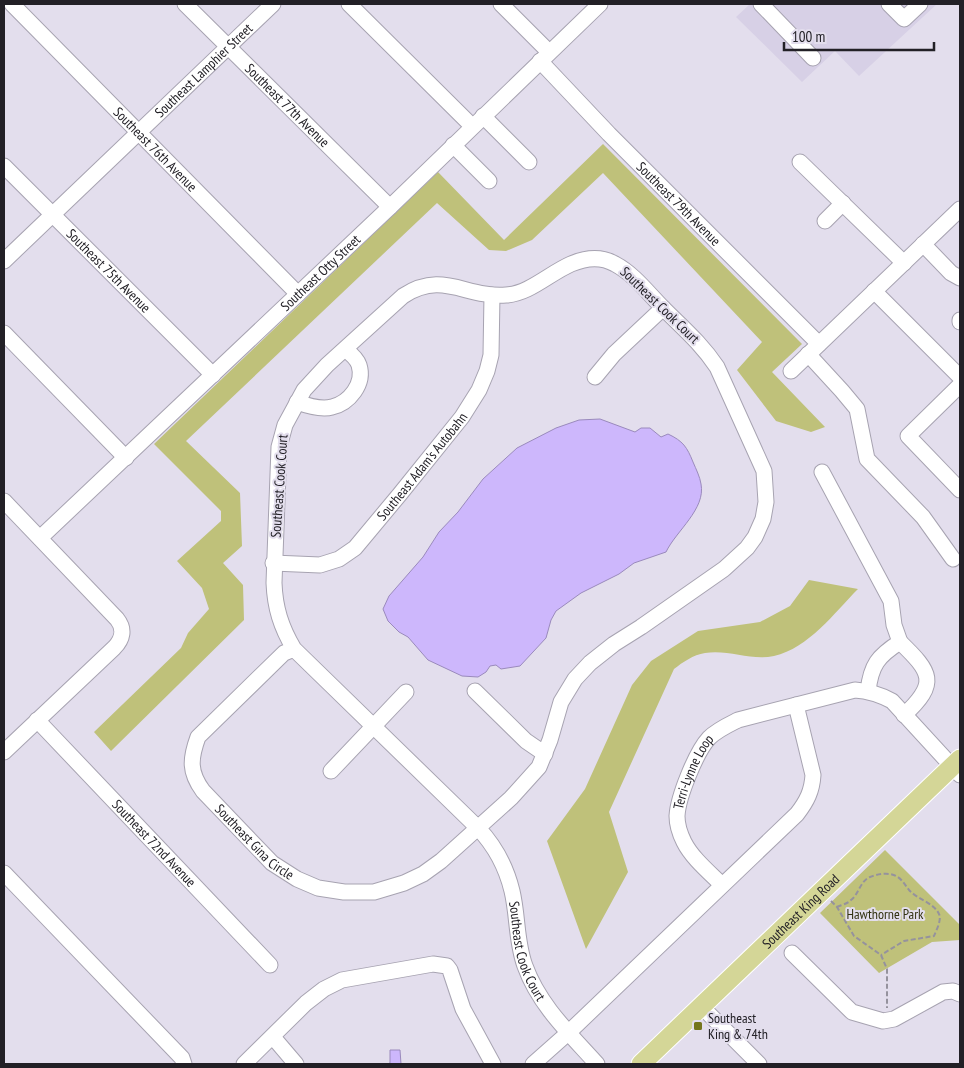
<svg xmlns="http://www.w3.org/2000/svg" width="964" height="1068" font-family="'PT Sans Narrow',sans-serif">
<rect width="100%" height="100%" fill="#e3deed"/>
<path fill="#d7d0e6" d="M750 4H937L859 76 835 51 802 82 736 17Z"/>
<g fill="#bfc17a">
<path d="M603 144 802 344 772 372 825 427 811 432 776 421 737 370 762 342 603 173 532 240 506 251 489 250 437 203 186 441 240 493 242 546 223 563 243 585 244 620 111 751 94 732 181 648 188 633 209 609 202 588 177 561 221 521V511L154 444 438 172 504 240Z"/>
<path d="M809 580 858 589C834 613 809 648 774 656 751 661 728 649 705 653 693 655 683 662 674 669L609 812 628 872 586 949 547 841 585 789 632 685 651 661 698 631 760 622 790 606Z"/>
<path d="M885 850 960 925V940L932 942 879 973 820 913Z"/>
</g>
<g fill="#cdb7fc" stroke="#9a8abc">
<path d="M600 419 635 432 641 428H650L661 437 668 434C683 441 687 447 693 462 696 469 700 477 701 484 706 509 676 531 666 552L634 563 619 574 581 593 556 611 551 620 546 638 520 666 501 669 496 665 490 666 486 672 478 677 462 676 428 660 408 637 399 632 388 621 383 609 389 596 423 557 439 532 458 512 483 479 517 448 556 428 579 420Z"/>
<path d="M390 1050H400L401 1064H388L390 1063Z"/>
</g>
<g fill="none" stroke-linecap="round" stroke-linejoin="round">
<defs>
<g id="minor">
<path id="s1" d="M12 4 298 294"/>
<path id="s2" d="M185 4 390 207"/>
<path d="M349 4 472 126"/>
<path d="M501 4 549 52"/>
<path d="M761 4 813 58"/>
<path d="M889 4 904 19 920 4"/>
<path id="s3" d="M540 61 609 134 819 344"/>
<path d="M483 116 529 162"/>
<path d="M453 145 489 181"/>
<path d="M800 162 904 263"/>
<path id="s4" d="M4 166 213 375"/>
<path d="M825 221 843 203"/>
<path d="M923 244 951 273 960 278"/>
<path id="s5" d="M4 261 273 4"/>
<path d="M874 291 960 377"/>
<path d="M960 320V322"/>
<path d="M4 333 126 458"/>
<path d="M808 354 842 391 857 409 867 459 923 517 953 559"/>
<path d="M791 371 960 209"/>
<path d="M595 377 614 354 663 308"/>
<path d="M960 385 908 436 960 490"/>
<path d="M297 402C308 406 321 410 332 407 349 403 365 384 359 365 357 359 350 353 346 350"/>
<path d="M822 472 891 601 894 625 900 642"/>
<path d="M4 501 117 619C125 629 123 639 114 648L4 752"/>
<path id="s6" d="M40 538 390 207 600 4"/>
<path id="s7" d="M273 563 320 565 339 559 355 548 400 494 462 417 479 390 487 371 491 355 492 295"/>
<path id="s8" d="M294 649 284 653 198 737C190 759 189 772 203 791L272 863 297 879 318 888 344 892H374L404 883 423 874 441 861 511 798 539 767 550 740 561 702 575 679 590 663 614 644 641 627 724 569 747 548 755 537 763 519 766 502 764 471 717 367C701 343 683 328 663 308 648 293 634 274 615 264 601 256 585 258 571 264 550 273 529 294 506 295 465 298 443 270 403 296L327 365 304 390 285 425 279 447 274 583C275 608 281 627 294 649L478 828C495 846 506 866 512 891 518 916 516 942 525 966 539 1005 570 1034 597 1064"/>
<path d="M475 691 526 741 545 754"/>
<path d="M868 691C871 665 878 656 900 642 931 672 939 683 904 715"/>
<path id="s9" d="M37 720 270 965"/>
<path d="M331 771 406 692"/>
<path d="M4 873 182 1058 184 1064"/>
<path id="s10" d="M722 885C709 872 692 858 684 842 680 834 677 825 677 816 678 797 696 752 709 738 717 730 728 725 738 720L855 690C869 691 879 694 892 701L960 775"/>
<path d="M792 953 852 1012 883 1021 894 1019 943 992 953 991 960 994"/>
<path d="M701 1006 759 1064"/>
<path d="M273 1037 296 1064"/>
<path d="M244 1064 306 1003 324 989 342 980 433 964 447 966 450 970 463 1009 493 1064"/>
<path d="M533 1064 568 1033 797 814C807 801 812 791 813 775L796 705"/>
</g>
<g id="major">
<path id="s11" d="M641 1064 960 759"/>
</g>
</defs>
<use href="#minor" stroke="#a7a3b1" stroke-width="17"/>
<use href="#major" stroke="#fff" stroke-width="21"/>
<g stroke="#95929d" stroke-width="2" stroke-dasharray="5 2.5" stroke-linecap="butt">
<path d="M831 901 837 907 854 936 881 955 887 969V1008"/>
<path d="M837 907C841 905 847 904 851 900 859 894 860 881 870 877 877 874 889 872 896 876 902 879 905 885 909 890 917 899 934 903 939 914 942 920 936 931 934 936L904 941 881 955"/>
</g>
<use href="#minor" stroke="#fff" stroke-width="15"/>
<use href="#major" stroke="#d4d697" stroke-width="19"/>
</g>
<rect fill="#74751c" stroke="#e3deed" stroke-width="2" x="693" y="1021" width="10" height="10" rx="2.5"/>
<g text-anchor="middle" dominant-baseline="central" stroke-width="4" stroke-linejoin="round" paint-order="stroke">
<g font-size="14" fill="#222026" stroke="#e3deed">
<text stroke="none"><textPath href="#s5" startOffset="276">Southeast Lamphier Street</textPath></text>
<text stroke="none"><textPath href="#s2" startOffset="144">Southeast 77th Avenue</textPath></text>
<text stroke="none"><textPath href="#s1" startOffset="204">Southeast 76th Avenue</textPath></text>
<text stroke="none"><textPath href="#s3" startOffset="199">Southeast 79th Avenue</textPath></text>
<text stroke="none"><textPath href="#s4" startOffset="148">Southeast 75th Avenue</textPath></text>
<text stroke="none"><textPath href="#s6" startOffset="386">Southeast Otty Street</textPath></text>
<text transform="translate(660 305) rotate(44)">Southeast Cook Court</text>
<text stroke="none"><textPath href="#s7" startOffset="192">Southeast Adam's Autobahn</textPath></text>
<text transform="translate(279 486) rotate(-86)">Southeast Cook Court</text>
<text stroke="none"><textPath href="#s10" startOffset="132">Terri-Lynne Loop</textPath></text>
<text stroke="none"><textPath href="#s8" startOffset="261">Southeast Gina Circle</textPath></text>
<text stroke="none"><textPath href="#s9" startOffset="170">Southeast 72nd Avenue</textPath></text>
<text stroke="none"><textPath href="#s11" startOffset="221">Southeast King Road</textPath></text>
<text stroke="none"><textPath href="#s8" startOffset="2282">Southeast Cook Court</textPath></text>
</g>
<g font-size="14" fill="#323211" stroke="#e3deed">
<text x="885" y="914">Hawthorne Park</text>
</g>
<g font-size="14" fill="#222026" stroke="#e3deed" text-anchor="start">
<text x="708" y="1018">Southeast<tspan x="708" dy="16">King &amp; 74th</tspan></text>
</g>
</g>
<rect width="964" height="1068" fill="none" stroke="#222026" stroke-width="10"/>
<path d="M784 42v8h150v-8" fill="none" stroke="#222026" stroke-width="2.5"/>
<text x="792" y="42" font-size="15" fill="#222026" stroke="#e3deed" stroke-width="4" paint-order="stroke">100 m</text>
</svg>
